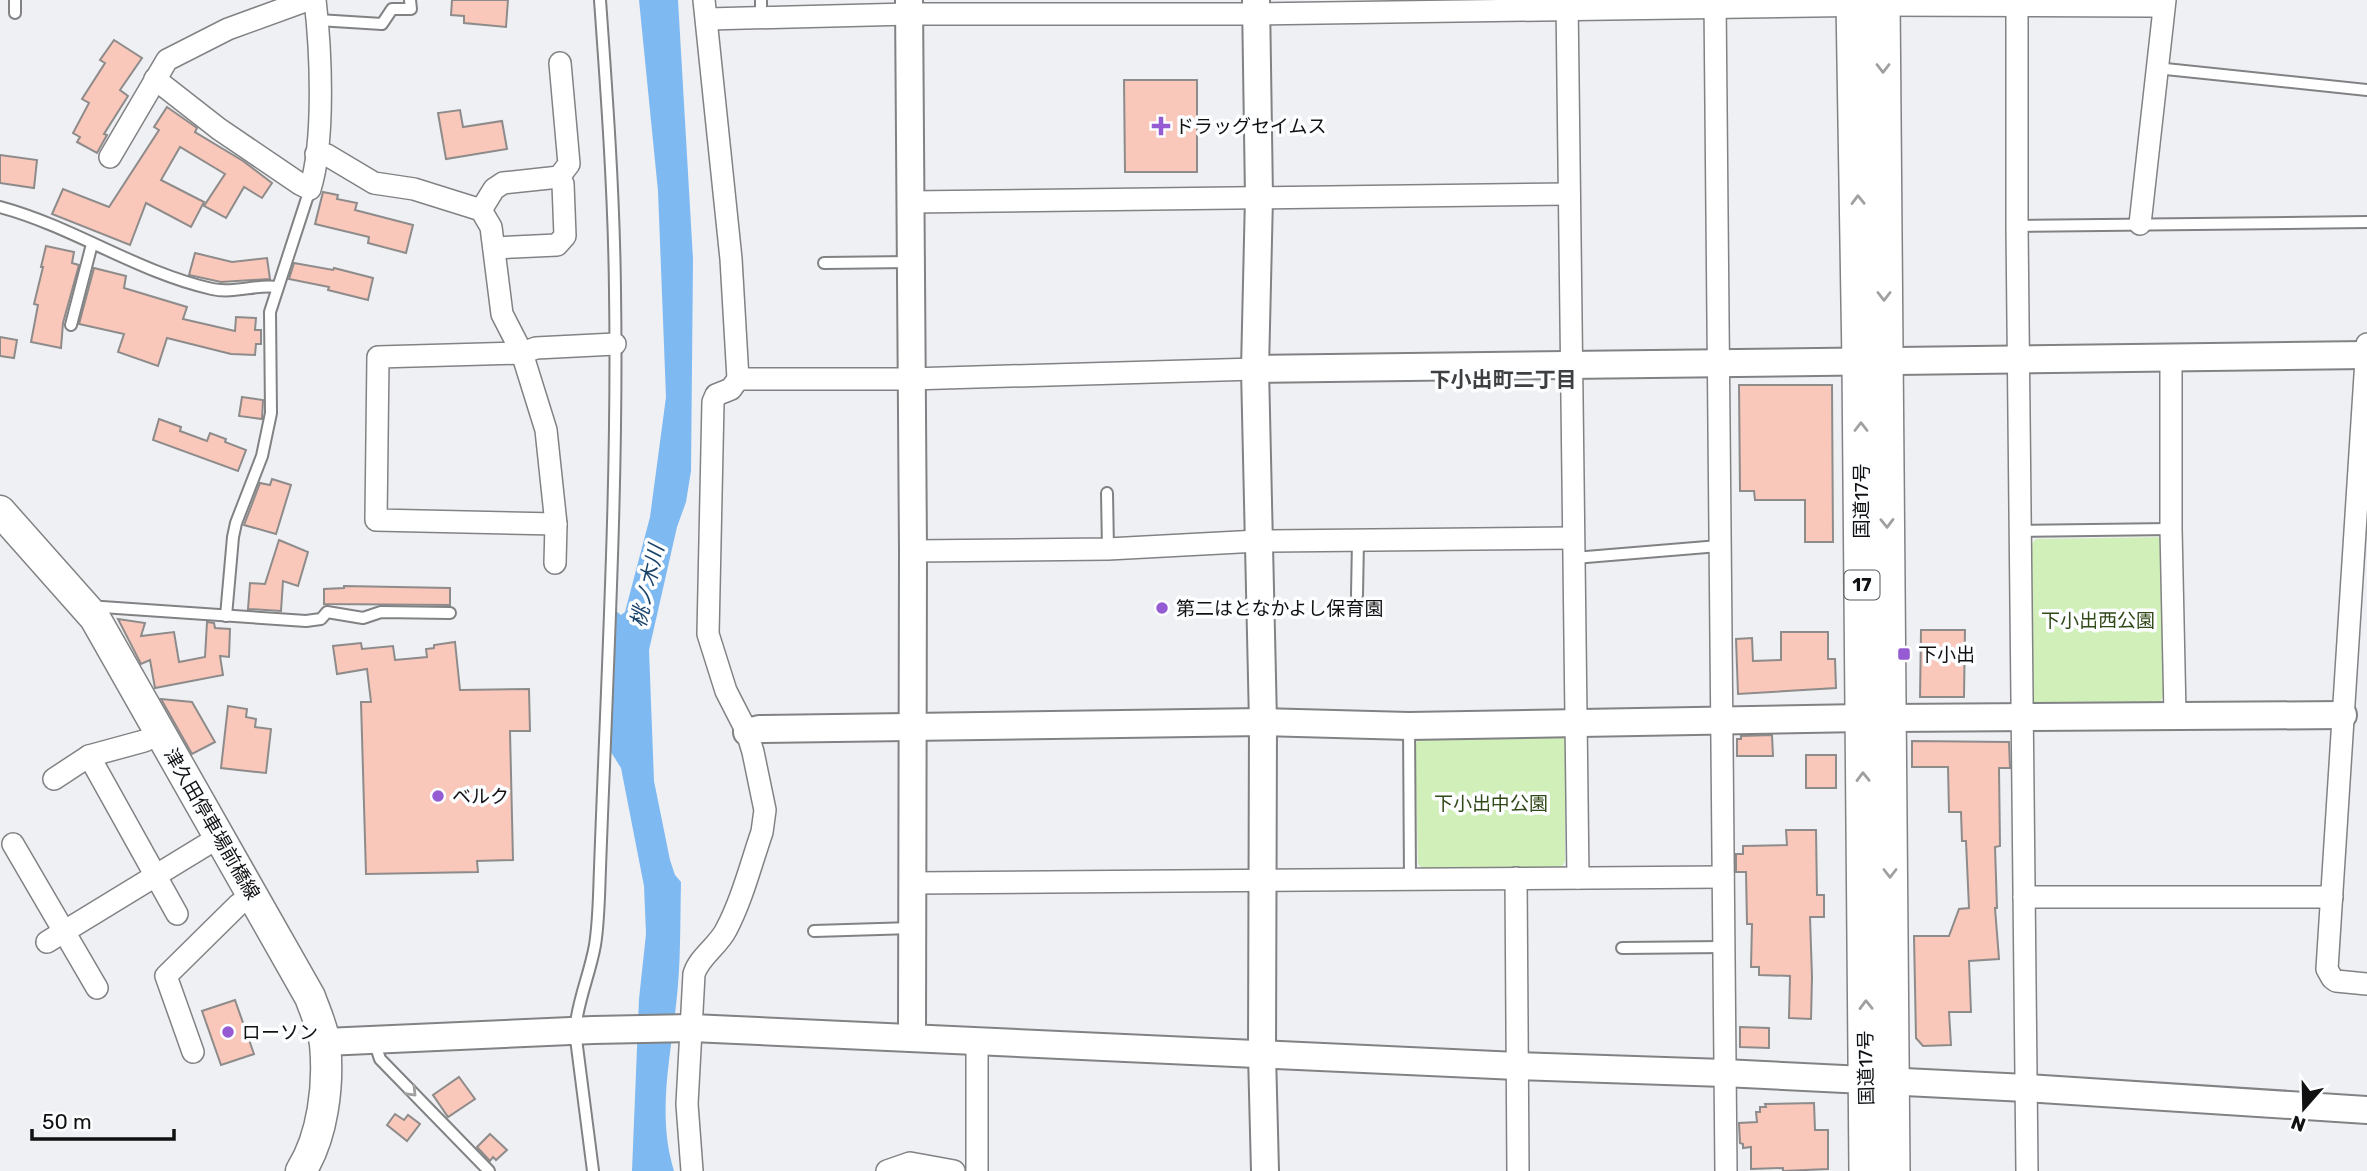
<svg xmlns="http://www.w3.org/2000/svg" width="2367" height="1171" font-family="Rubik,'Noto Sans JP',sans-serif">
<rect width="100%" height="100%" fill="#eff0f3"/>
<g fill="#d1efb8">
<path d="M2164 537V695L2159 704 2041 707 2034 702 2030 546 2036 539Z"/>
<path d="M1556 734 1565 739V861L1561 869H1423L1418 864 1415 744 1422 737Z"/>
</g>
<path fill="#7fb9f2" d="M639 0H678L693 259 691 471 686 502 677 527 649 650 654 781 670 860 675 875 681 882C680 923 681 964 676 1005 670 1061 657 1116 674 1171H632L639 999 646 934 644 886 621 768 611 752 615 610 621 615 625 612 650 517 666 397 658 191Z"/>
<g fill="#fac7bb" stroke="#8e8b8b" stroke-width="2">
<path d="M452 0H508L506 27 464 23V16L451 15Z"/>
<path d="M114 40 142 58 120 90 128 96 104 134 107 135 97 153 77 142 80 137 73 133 89 103 82 99 105 63 100 60Z"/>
<path d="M1124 80H1197V172H1125Z"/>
<path d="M167 107 197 128 195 132 243 161 272 183 262 198 244 187 226 218 204 206 225 174 180 147 161 180 204 202 191 227 146 203 130 245 52 214 63 189 109 207 159 130 154 127Z"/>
<path d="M460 110 463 127 502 121 507 149 446 159 438 113Z"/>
<path d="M0 155 37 160 34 188 0 183Z"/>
<path d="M323 192 338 195 337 199 357 203 355 210 413 225 406 253 368 243 369 237 315 224Z"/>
<path d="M46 246 74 252 72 263 79 265 63 323 61 348 31 342 38 305 34 304 43 267H41Z"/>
<path d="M195 253 232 262 267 258 270 279 221 282 189 275Z"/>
<path d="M294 263 333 270 334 268 373 278 368 300 328 290 329 287 289 279Z"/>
<path d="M94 268 126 276 124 288 187 307 183 319 235 331 236 317 256 318 255 330H261V344H256L255 355 231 354 167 338 158 366 118 352 124 334 79 324Z"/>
<path d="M0 337 17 340 14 358 0 356Z"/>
<path d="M1739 385H1832L1833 542H1805V500H1755L1754 491H1740Z"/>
<path d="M242 397 263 400 262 419 239 416Z"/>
<path d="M159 419 181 427 180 431 207 441 210 433 226 439 225 442 246 450 238 471 153 440Z"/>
<path d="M272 479 291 485 276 534 244 525 260 483 270 485Z"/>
<path d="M279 540 308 552 298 586 283 581 281 611 248 609 250 583 265 584Z"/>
<path d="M344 586 450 588V605L324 604V589L344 588Z"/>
<path d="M118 619 145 623 141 636 174 632 179 662 205 657 207 622 214 623 215 628 230 629 229 657 220 656 223 675 155 688 150 660 141 664Z"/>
<path d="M1921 630H1965L1964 697H1920Z"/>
<path d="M1781 632H1828V659H1835L1836 688 1738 694 1736 639 1752 638 1753 661 1781 660Z"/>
<path d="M455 642 460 690 529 689 530 731H510L513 860 477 861 478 872 366 874 361 702H371L367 669 337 674 333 646 361 643 362 649 393 646 395 660 427 657 426 649 434 648V645Z"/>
<path d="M161 699 192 702 215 742 192 754Z"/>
<path d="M228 706 247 709 246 717 256 719 255 727 271 729 266 773 221 768Z"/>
<path d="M1772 735 1773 756H1737V739H1741V736Z"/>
<path d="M1912 741 2009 742 2010 768H1999L2000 846 1995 847 1997 908H1995L1999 959 1969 961 1971 1012H1949L1951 1045 1923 1046 1916 1038 1914 936H1949L1959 909 1969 908 1966 841H1962L1961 812H1949L1948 767H1912Z"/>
<rect x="1806" y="755" width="30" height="33"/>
<path d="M1786 830H1816L1817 895H1824V917H1810L1812 977 1811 1019 1789 1018 1790 976 1759 975V967H1751L1752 924H1747L1746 872H1736V854H1743V846L1787 845Z"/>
<path d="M235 1000 254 1054 221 1065 202 1011Z"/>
<path d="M1740 1027 1769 1028V1048L1740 1047Z"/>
<path d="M459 1077 475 1099 448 1117 433 1095Z"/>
<path d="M1814 1103 1815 1130H1828V1169L1783 1171V1168L1751 1169V1147L1743 1148V1144L1740 1143 1739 1123 1757 1122 1756 1112H1760V1107H1766L1765 1104Z"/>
<path d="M395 1114 404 1120 408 1115 420 1124 407 1141 387 1125Z"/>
<path d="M490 1134 507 1150 496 1160 493 1157 490 1161 477 1147Z"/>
</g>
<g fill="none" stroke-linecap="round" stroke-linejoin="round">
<defs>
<g id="service">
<path d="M15 0V13"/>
<path d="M761 0V18"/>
<path d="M318 20 382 24 392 9H411L410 0"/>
<path d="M2156 68 2367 90"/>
<path d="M0 207C74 227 137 272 212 289 234 294 256 284 277 287"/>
<path d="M2017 226 2367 222"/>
<path d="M824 263 910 262"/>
<path d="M71 325 92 244"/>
<path d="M1107 493 1108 549"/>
<path d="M2021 531 2171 529"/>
<path d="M1574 558 1719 546"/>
<path d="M1357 595 1358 540"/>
<path d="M96 615 102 607 306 621 321 619 327 612 363 618 381 612 450 613"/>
<path d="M226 616 233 537 236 523 262 456 271 413 270 312 310 189"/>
<path d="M1409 726 1410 879"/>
<path d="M814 931 912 928"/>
<path d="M1622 948 1724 947"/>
<path d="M374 1041 380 1059 489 1171"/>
<path d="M593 1171 575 1031C577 1002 590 974 595 945 599 920 599 893 600 868 607 676 618 483 615 291 614 194 607 97 600 0"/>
</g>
<g id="minor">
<path d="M1567 0 1578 878"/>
<path d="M1715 0 1726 1171"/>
<path d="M2017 0V226L2027 1171"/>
<path d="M708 19 909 14H1255L1882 5 2152 6 2163 8"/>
<path d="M155 79 219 129 300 184 310 189C325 141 321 50 315 0"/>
<path d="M316 154 327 155 374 183 414 189 481 210 491 227 502 314 522 353 546 430 556 524 555 563"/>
<path d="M110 157 167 60 228 29 308 0"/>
<path d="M910 202 1569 194"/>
<path d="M481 210 494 189 503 183 559 177 569 164 560 63"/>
<path d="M2140 224 2165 0"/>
<path d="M494 248 557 245 565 236 563 184 559 177"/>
<path d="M2367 344 2327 969 2332 978 2336 981 2367 984"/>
<path d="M2171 357V529L2175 714"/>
<path d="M738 379H910L1255 369"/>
<path d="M556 524 376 520 378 357 522 353 536 348 615 344"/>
<path d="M913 551 1108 549 1258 541 1573 538"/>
<path d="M89 756 177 914"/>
<path d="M54 779 89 756 144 741 161 734"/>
<path d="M13 844 97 988"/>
<path d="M1516 878 1518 1171"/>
<path d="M912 883 1723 877"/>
<path d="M2024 897H2332"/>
<path d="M47 942 219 837"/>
<path d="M193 1052 166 976 238 905 252 895"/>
<path d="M692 1171 687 1104 694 974C699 957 718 946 726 930 742 900 751 864 762 832L765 810 753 752 747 732 726 691 708 634 713 402 716 395 731 389 738 379 731 259 704 0"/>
<path d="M887 1171 910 1163 954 1171"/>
<path d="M977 1171V1041"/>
</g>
<g id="tertiary">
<path d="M909 0 913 551 912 1037"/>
<path d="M1256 0 1259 197 1255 369 1263 722 1262 1054 1265 1171"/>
<path d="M1255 369 2366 355"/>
<path d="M1889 718 2343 715"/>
<path d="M747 732 759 729 1263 722 1409 726 1862 718"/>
<path d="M325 1042 593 1030 692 1028 1517 1066 1724 1073 2026 1088 2367 1110"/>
</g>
<path id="secondary" d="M0 511 95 618 310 997C315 1011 323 1028 325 1044 329 1085 323 1136 301 1171"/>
<g id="trunk">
<path d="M1854 0 1860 363 1867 1171"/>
<path d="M1882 0 1892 1171"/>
</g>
</defs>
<use href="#service" stroke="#818284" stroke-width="14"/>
<use href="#minor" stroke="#818284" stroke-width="24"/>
<use href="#tertiary" stroke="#818284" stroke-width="30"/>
<use href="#secondary" stroke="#818284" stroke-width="33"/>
<use href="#trunk" stroke="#818284" stroke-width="38"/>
<use href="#service" stroke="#fff" stroke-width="10"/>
<use href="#minor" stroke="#fff" stroke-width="21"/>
<use href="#tertiary" stroke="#fff" stroke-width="26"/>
<use href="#secondary" stroke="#fff" stroke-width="30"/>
<use href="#trunk" stroke="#fff" stroke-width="35"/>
</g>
<defs><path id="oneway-chevron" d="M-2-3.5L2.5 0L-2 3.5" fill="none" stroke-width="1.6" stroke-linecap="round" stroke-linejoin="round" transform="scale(1.75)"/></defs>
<g stroke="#a0a0a0">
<use href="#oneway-chevron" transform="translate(1883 68) rotate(90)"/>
<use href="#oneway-chevron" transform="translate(1858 200) rotate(-91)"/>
<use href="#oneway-chevron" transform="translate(1884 296) rotate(90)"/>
<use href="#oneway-chevron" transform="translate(1861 427) rotate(-90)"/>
<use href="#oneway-chevron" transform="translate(1887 523) rotate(89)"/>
<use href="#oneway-chevron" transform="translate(1863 777) rotate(-91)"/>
<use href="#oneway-chevron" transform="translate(1890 873) rotate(90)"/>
<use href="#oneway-chevron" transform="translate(1866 1005) rotate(-91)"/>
<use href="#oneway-chevron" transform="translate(412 1092) rotate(46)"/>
</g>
<g fill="#955bd3" stroke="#fdfeff" stroke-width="2.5">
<path d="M1157.5 115.5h7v7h7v7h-7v7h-7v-7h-7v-7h7z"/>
<circle cx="1162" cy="608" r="7"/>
<rect x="1897" y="647" width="14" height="14" rx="3.5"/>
<circle cx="438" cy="796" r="7"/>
<circle cx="228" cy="1032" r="7"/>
</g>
<g text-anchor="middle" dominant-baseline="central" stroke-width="7" stroke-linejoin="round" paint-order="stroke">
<rect fill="#fdfeff" stroke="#585859" stroke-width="2" x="1844.5" y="570.5" width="35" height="29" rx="5"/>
<g font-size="18" font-weight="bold" fill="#111112">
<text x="1862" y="585">17</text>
</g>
<g font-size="19" fill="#111112" stroke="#fdfeff" text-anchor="start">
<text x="1175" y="126">ドラッグセイムス</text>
<text x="1176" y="608">第二はとなかよし保育園</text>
<text x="1918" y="654">下小出</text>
<text x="452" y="796">ベルク</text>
<text x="242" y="1032">ローソン</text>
</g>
<g font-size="19" fill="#111112" stroke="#fdfeff">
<text transform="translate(1861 501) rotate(-90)">国道17号</text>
<text transform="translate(212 824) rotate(60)">津久田停車場前橋線</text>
<text transform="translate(1866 1068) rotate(-91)">国道17号</text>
</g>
<g font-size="19" fill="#314817" stroke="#fdfeff">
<text x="2098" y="620">下小出西公園</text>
<text x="1491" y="803">下小出中公園</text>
</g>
<g font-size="21" font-weight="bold" fill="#3e3f41" stroke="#fdfeff">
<text x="1503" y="379">下小出町二丁目</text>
</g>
<g font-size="21" font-style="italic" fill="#1a4369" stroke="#fdfeff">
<text transform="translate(647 586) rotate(-77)">桃ノ木川</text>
</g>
</g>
<g transform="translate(2304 1108) rotate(200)" stroke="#fdfeff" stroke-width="5" paint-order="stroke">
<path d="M0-5L12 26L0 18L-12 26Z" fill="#111112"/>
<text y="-10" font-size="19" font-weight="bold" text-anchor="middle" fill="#111112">N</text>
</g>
<path d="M32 1129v10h142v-10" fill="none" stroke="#111112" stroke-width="3.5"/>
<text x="42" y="1129" font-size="21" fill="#111112" stroke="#fdfeff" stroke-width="5" paint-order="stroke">50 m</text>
</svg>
